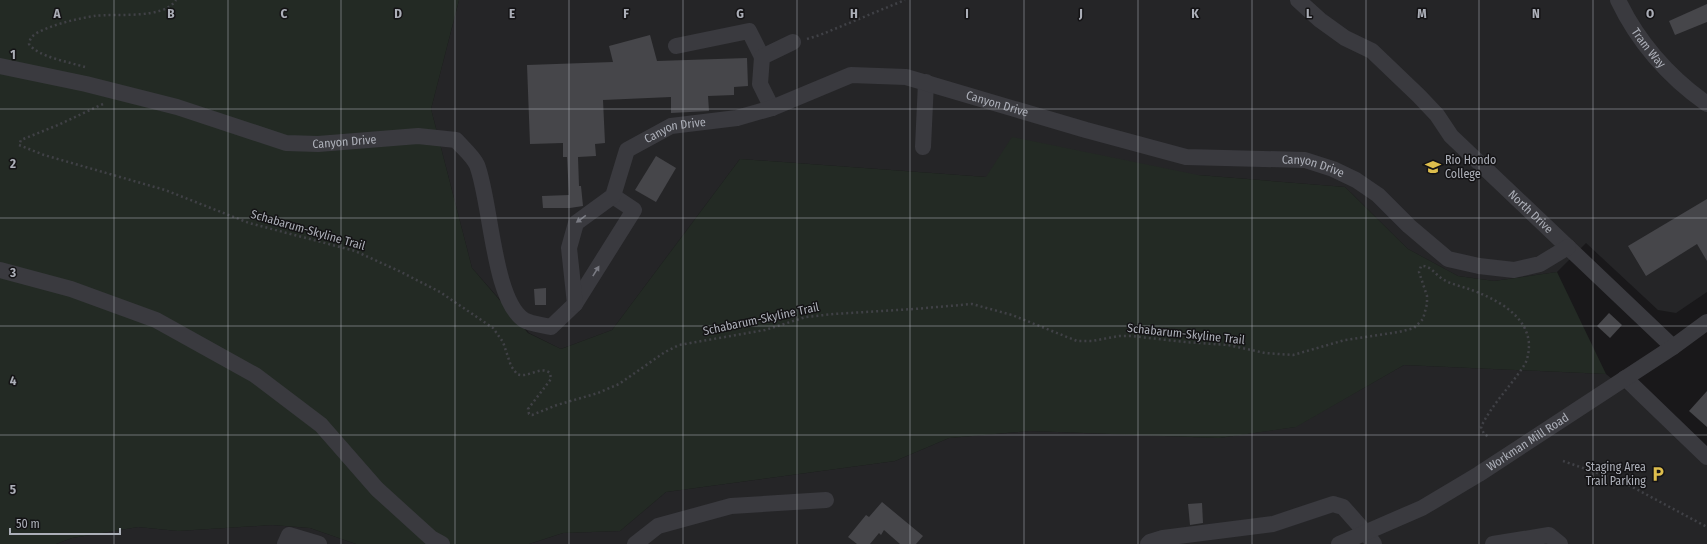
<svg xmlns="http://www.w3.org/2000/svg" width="1707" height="544" font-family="'Fira Sans Condensed',sans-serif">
<rect width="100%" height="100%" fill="#19181a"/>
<g fill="#252527">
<path d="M459 0H1707V292L1676 313 1658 310 1586 243 1557 272 1494 281 1458 276 1408 249 1345 187 1198 175 986 177 740 159 612 330 561 349 529 333 472 268 431 109Z"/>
<path d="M1404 365 1606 374 1707 457V544H529L563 533 620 531 666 492 895 461 949 438 1030 431 1219 438 1295 427Z"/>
<path d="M272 525 310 528 356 544H56L72 538 138 527 178 531Z"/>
</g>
<path fill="#232a24" d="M0 0H459L431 109 472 268 528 333 561 349 612 330 740 159 986 177 1012 137 1198 175 1345 187 1408 249 1458 276 1494 281 1557 272 1606 374 1404 365 1296 427 1219 438 1030 431 949 438 895 461 666 492 620 531 563 533 529 544H356L310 528 272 525 178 531 138 527 72 538 56 544H0Z"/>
<g fill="#46464a">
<path d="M1707 4V22L1675 35 1669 21Z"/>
<path d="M650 35 657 61 747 58 748 86 734 87V95L708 96 709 111 671 113V97L603 100 605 143 595 144 596 156 578 157 579 186H581L583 206 570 208H543L542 196 569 195 567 157H563V143L530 144 527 65 613 62 609 46Z"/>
<path d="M656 156 676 168 656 202 635 190Z"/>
<path d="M1707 199V261L1697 244 1646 276 1628 246Z"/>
<path d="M546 288V305H535L534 289Z"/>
<path d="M1609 313 1622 325 1610 338 1597 326Z"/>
<path d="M1707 391V427L1689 411Z"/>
<path d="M882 502 923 536 916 544H900L884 530 881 535 879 533 870 544H857L848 537 866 515 869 517Z"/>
<path d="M1202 503 1203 523 1190 525 1188 504Z"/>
</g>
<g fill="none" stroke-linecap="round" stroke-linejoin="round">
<g stroke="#404146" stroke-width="2.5" stroke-dasharray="2 3" stroke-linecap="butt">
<path d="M807 39 820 35 905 0"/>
<path d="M85 67C69 62 38 57 29 44 30 36 36 33 43 30 59 23 76 19 94 16 115 13 163 20 176 0"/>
<path d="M103 104 58 125 21 140 19 145 44 155 165 190 249 223 355 251 399 271 440 292 493 328 503 342 511 366 517 374C528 379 540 365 550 373L551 379 528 409 529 414 532 415 557 405 598 393 619 384 665 352 679 345 765 330 806 317 834 314 914 309 972 304 1012 315 1077 341H1092L1119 336H1131L1185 342 1228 345 1265 353 1293 355 1345 340 1399 332 1414 328 1423 319 1427 304V296L1419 272 1421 266C1430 265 1435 274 1441 278 1450 284 1460 286 1469 289 1494 298 1527 314 1529 344 1529 351 1528 358 1525 364 1511 386 1492 404 1481 427L1484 434 1489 437"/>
<path d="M1563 461 1623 482 1707 527"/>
</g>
<g stroke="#3a3a3f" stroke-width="16">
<path id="s1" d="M1298 0 1320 20 1345 38 1372 51 1419 96 1437 115 1451 136 1673 347"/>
<path id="s2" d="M1618 0C1638 42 1669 77 1707 104"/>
<path d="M676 46 749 31 762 57"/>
<path id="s3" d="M0 66 86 84 177 107 286 143 318 144 418 136 456 140C462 147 473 156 477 165 491 201 493 300 524 320 531 324 543 325 551 327L575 304 634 210 613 196"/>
<path d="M772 108 760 84 762 57 793 42"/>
<path d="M923 147 926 82"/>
<path d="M0 270 71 289 156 320 255 375 321 425 377 489 431 538 442 544"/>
<path id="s4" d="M575 304 569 248 576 223 613 196 627 150 671 126 737 118 772 108 851 75 906 77 1086 130 1186 157 1305 160 1333 169 1356 180 1378 195 1409 226 1448 259 1479 266 1514 270 1540 264 1568 247"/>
<path d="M1625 378 1707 457"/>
<path d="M285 544 289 535 319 544"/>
<path d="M635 544 658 526 731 506 826 500"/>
<path d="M1148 544 1150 542 1163 538 1273 524 1333 504 1343 507 1366 533 1374 544"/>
<path id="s5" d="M1339 544 1422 508 1479 474 1673 347 1707 322"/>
<path d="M1493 544 1549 535 1560 544"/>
</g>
</g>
<defs><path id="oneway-solid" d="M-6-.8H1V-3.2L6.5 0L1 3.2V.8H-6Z"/></defs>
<g fill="#797a82">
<use href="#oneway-solid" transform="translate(581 219) rotate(144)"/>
<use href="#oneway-solid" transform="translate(596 271) rotate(-58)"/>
</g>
<path fill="none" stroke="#acafb8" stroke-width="1" stroke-opacity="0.55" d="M114 0V544M228 0V544M341 0V544M455 0V544M569 0V544M683 0V544M797 0V544M910 0V544M1024 0V544M1138 0V544M1252 0V544M1366 0V544M1479 0V544M1593 0V544M0 109H1707M0 218H1707M0 326H1707M0 435H1707"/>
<defs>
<symbol id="university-bare" viewBox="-9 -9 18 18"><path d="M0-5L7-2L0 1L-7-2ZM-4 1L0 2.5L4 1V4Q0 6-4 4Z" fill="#debe4d" stroke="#141315" stroke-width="2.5" paint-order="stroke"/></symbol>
<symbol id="parking-bare" viewBox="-9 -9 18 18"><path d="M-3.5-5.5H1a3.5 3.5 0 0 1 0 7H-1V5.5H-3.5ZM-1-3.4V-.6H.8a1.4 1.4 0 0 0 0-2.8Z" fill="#debe4d" stroke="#141315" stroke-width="2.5" paint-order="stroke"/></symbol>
</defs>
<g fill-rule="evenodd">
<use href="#university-bare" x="1422" y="156" width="22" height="22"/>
<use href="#parking-bare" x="1647" y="463" width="22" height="22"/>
</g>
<g text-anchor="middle" stroke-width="3" stroke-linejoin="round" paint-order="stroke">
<g font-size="12" fill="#acafb8" stroke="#141315">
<text dy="4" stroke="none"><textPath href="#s2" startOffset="57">Tram Way</textPath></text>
<text dy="4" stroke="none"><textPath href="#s4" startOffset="565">Canyon Drive</textPath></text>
<text dy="4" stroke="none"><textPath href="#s4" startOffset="229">Canyon Drive</textPath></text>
<text dy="4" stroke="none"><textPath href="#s3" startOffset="355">Canyon Drive</textPath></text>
<text dy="4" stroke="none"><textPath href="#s4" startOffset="889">Canyon Drive</textPath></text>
<text dy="4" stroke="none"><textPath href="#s1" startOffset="317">North Drive</textPath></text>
<text transform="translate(308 230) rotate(16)" y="4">Schabarum-Skyline Trail</text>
<text transform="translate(761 319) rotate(-12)" y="4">Schabarum-Skyline Trail</text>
<text transform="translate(1186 334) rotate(6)" y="4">Schabarum-Skyline Trail</text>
<text dy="4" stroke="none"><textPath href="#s5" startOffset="215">Workman Mill Road</textPath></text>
</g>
<g font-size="12" fill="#acafb8" stroke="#141315" text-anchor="start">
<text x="1445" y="164">Rio Hondo<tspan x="1445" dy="14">College</tspan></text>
<text x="1646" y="471" text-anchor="end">Staging Area<tspan x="1646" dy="14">Trail Parking</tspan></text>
</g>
</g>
<g font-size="13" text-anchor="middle" font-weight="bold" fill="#acafb8" stroke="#141315" stroke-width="3" stroke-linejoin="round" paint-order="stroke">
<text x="57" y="18">A</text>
<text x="171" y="18">B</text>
<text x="284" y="18">C</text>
<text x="398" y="18">D</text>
<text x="512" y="18">E</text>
<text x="626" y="18">F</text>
<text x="740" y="18">G</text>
<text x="854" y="18">H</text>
<text x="967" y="18">I</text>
<text x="1081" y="18">J</text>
<text x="1195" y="18">K</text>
<text x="1309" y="18">L</text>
<text x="1422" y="18">M</text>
<text x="1536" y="18">N</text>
<text x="1650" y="18">O</text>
<text x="13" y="59">1</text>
<text x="13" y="168">2</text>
<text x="13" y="277">3</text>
<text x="13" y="385">4</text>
<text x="13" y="494">5</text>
</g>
<path d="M10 528v6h110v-6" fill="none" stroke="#acafb8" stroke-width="2"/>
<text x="16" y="528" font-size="12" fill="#acafb8" stroke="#141315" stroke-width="3" paint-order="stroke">50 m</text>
</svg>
